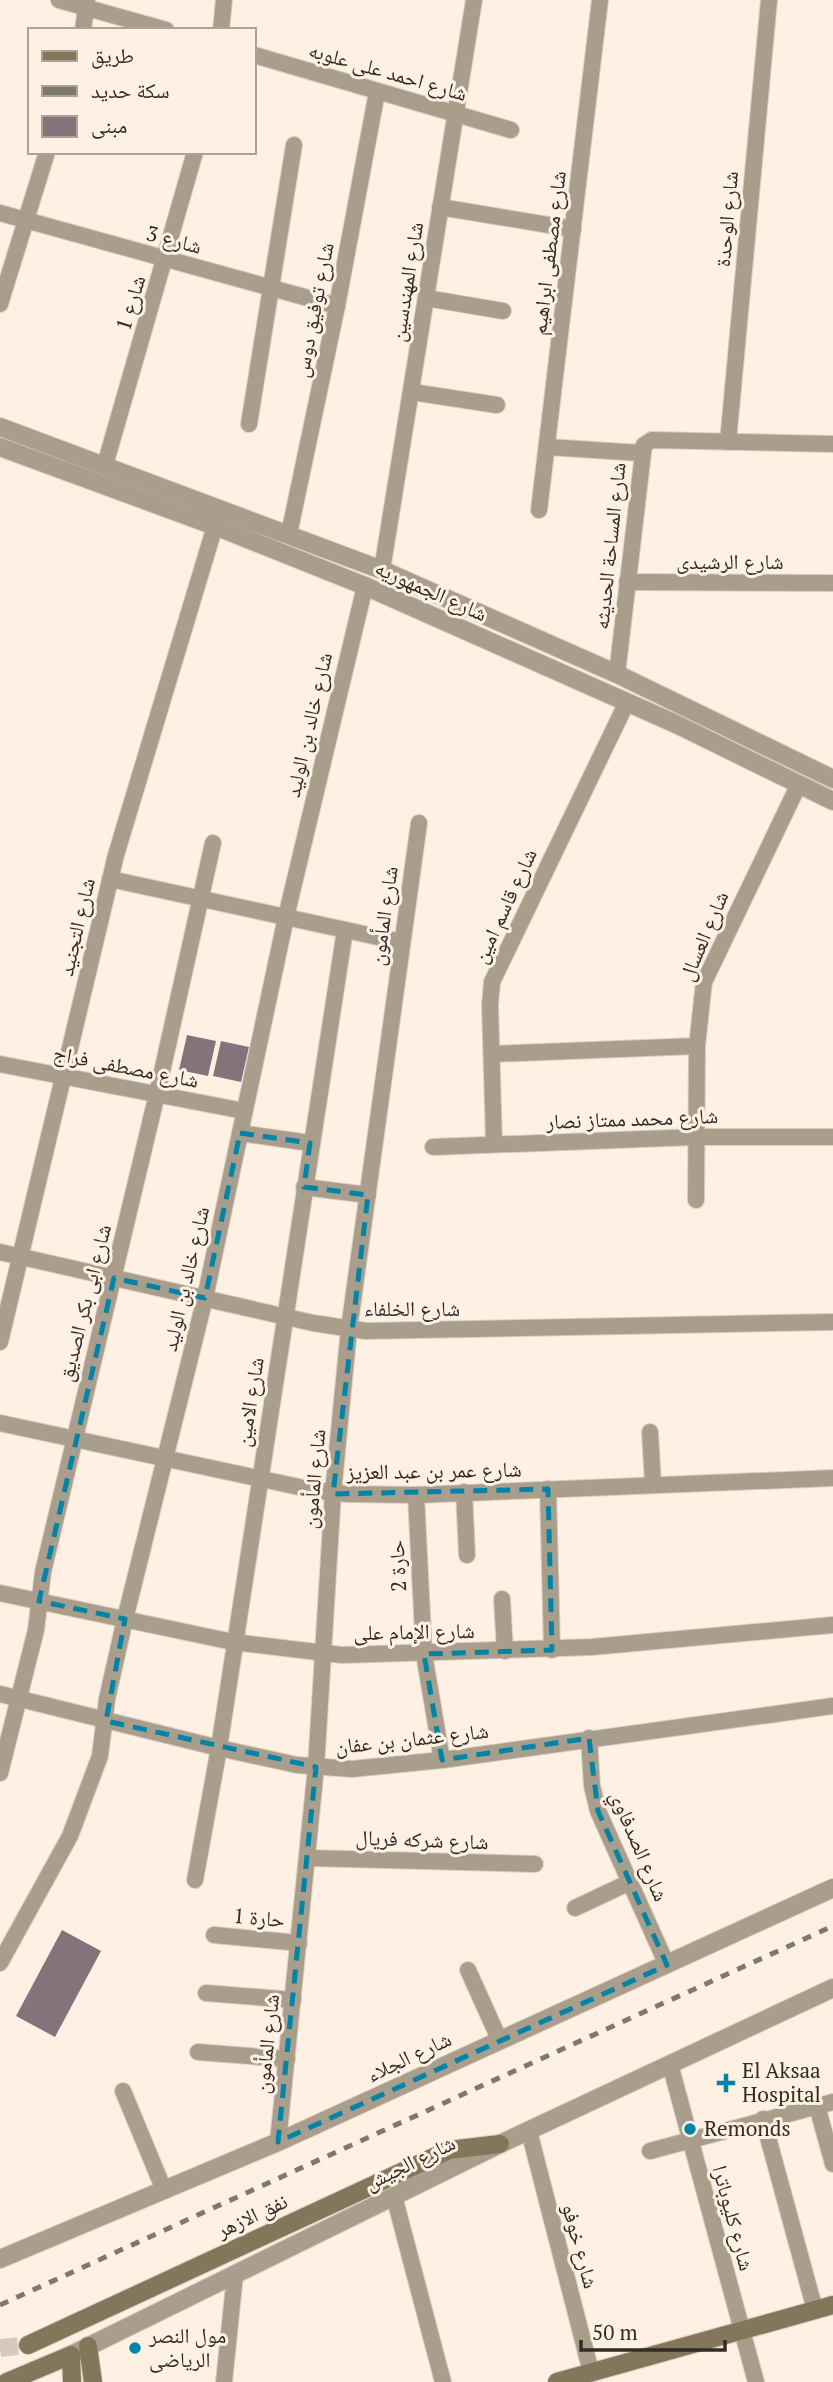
<svg xmlns="http://www.w3.org/2000/svg" width="833" height="2382" font-family="'PT Serif','Noto Naskh Arabic',serif">
<rect width="100%" height="100%" fill="#fef1e3"/>
<g fill="#84737a">
<path d="M187 1035 216 1041 208 1076 179 1070Z"/>
<path d="M221 1041 249 1047 241 1082 213 1076Z"/>
<path d="M62 1930 101 1951 55 2037 16 2016Z"/>
</g>
<g fill="none" stroke-linecap="round" stroke-linejoin="round">
<path stroke="#d5cabd" stroke-width="18" stroke-dasharray="18 9" stroke-linecap="butt" d="M0 2348 28 2345"/>
<defs>
<g id="minor">
<path d="M59 0 166 30"/>
<path d="M83 30 87 0"/>
<path d="M221 30 224 0"/>
<path d="M254 55 511 130"/>
<path d="M440 207 573 229"/>
<path d="M0 213 337 306"/>
<path d="M426 298 503 311"/>
<path d="M0 304 47 152"/>
<path d="M412 392 497 405"/>
<path d="M249 424 294 145"/>
<path d="M728 442 769 0"/>
<path d="M547 447 641 453"/>
<path d="M105 465 195 152"/>
<path d="M539 510 600 0"/>
<path d="M289 534 337 306 377 92"/>
<path d="M382 570 474 0"/>
<path d="M627 582 833 583"/>
<path d="M617 674 644 445 652 440 833 444"/>
<path d="M110 879 401 942"/>
<path d="M492 1054 697 1046"/>
<path d="M0 1064 244 1111"/>
<path d="M240 1133 310 1143"/>
<path d="M494 1144 490 1005 492 982 627 702"/>
<path d="M433 1147 695 1137H833"/>
<path d="M304 1187 368 1195"/>
<path d="M696 1200 697 1046 704 982 799 784"/>
<path d="M0 1252 313 1323 366 1331 833 1322"/>
<path d="M0 1342 116 855 215 526"/>
<path d="M0 1423 313 1490 347 1494 416 1495 833 1478"/>
<path d="M650 1432 653 1485"/>
<path d="M548 1489 552 1650"/>
<path d="M464 1492 467 1555"/>
<path d="M416 1495 424 1654 442 1760"/>
<path d="M0 1593 233 1642 342 1655 592 1647 833 1625"/>
<path d="M502 1599 505 1651"/>
<path d="M0 1694 219 1748 297 1765 352 1769 442 1760 833 1706"/>
<path d="M589 1738 592 1786 598 1811 667 1965"/>
<path d="M0 1773 36 1630 43 1572 157 1094 213 843"/>
<path d="M308 1858 535 1864"/>
<path d="M195 1880 219 1748 345 930"/>
<path d="M575 1908 630 1882"/>
<path d="M214 1935 299 1943"/>
<path d="M0 1963 70 1836 100 1756 107 1699 125 1619 205 1298 286 917 365 586"/>
<path d="M468 1970 500 2041"/>
<path d="M206 1993 293 2000"/>
<path d="M198 2052 287 2059"/>
<path d="M670 2064 756 2382"/>
<path d="M123 2091 164 2190"/>
<path d="M817 2106 833 2164"/>
<path d="M763 2119 815 2310"/>
<path d="M529 2131 591 2372"/>
<path d="M278 2142 316 1767 333 1493 349 1329 419 823"/>
<path d="M650 2151 833 2102"/>
<path d="M394 2196 443 2382"/>
<path d="M224 2382 235 2275"/>
</g>
<g id="tertiary">
<path d="M0 427 382 570 617 674 833 779"/>
<path d="M0 447 215 526 365 586 676 724 833 801"/>
<path d="M0 2259 278 2142 833 1888"/>
<path d="M71 2355 500 2144 833 1988"/>
</g>
<g id="secondary">
<path d="M28 2345 449 2150 500 2144"/>
<path d="M88 2346 93 2382"/>
<path d="M7 2382 71 2355 72 2382"/>
<path d="M557 2382 833 2305"/>
</g>
</defs>
<use href="#minor" stroke="#d9cec1" stroke-width="18"/>
<use href="#tertiary" stroke="#d9cec1" stroke-width="20"/>
<use href="#secondary" stroke="#d9cec1" stroke-width="20"/>
<use href="#minor" stroke="#a89e8b" stroke-width="16"/>
<use href="#tertiary" stroke="#a89e8b" stroke-width="18"/>
<use href="#secondary" stroke="#83765a" stroke-width="18"/>
<path stroke="#7f786e" stroke-width="5" stroke-dasharray="9 9" stroke-linecap="butt" d="M0 2305 833 1926"/>
</g>
<path fill="none" stroke="#0184a7" stroke-width="5" stroke-dasharray="14 9" stroke-linejoin="round" d="M240 1133 310 1143 304 1187 368 1195 333 1494 548 1489 552 1650 424 1654 442 1760 589 1738 598 1811 667 1965 278 2142 316 1767 106 1721 125 1619 39 1601 114 1278 205 1298Z"/>
<g fill="#0184a7" stroke="#fef1e3" stroke-width="2.5">
<path d="M722.5 2072.5h7v7h7v7h-7v7h-7v-7h-7v-7h7z"/>
<circle cx="690" cy="2129" r="7"/>
<circle cx="135" cy="2348" r="7"/>
</g>
<g text-anchor="middle" stroke-width="6" stroke-linejoin="round" paint-order="stroke">
<g font-size="21" fill="#302c26" stroke="#fef1e3">
<text transform="translate(388 72) rotate(16)" y="7">شارع احمد على علوبه</text>
<text transform="translate(727 219) rotate(-85)" y="7">شارع الوحدة</text>
<text transform="translate(174 240) rotate(15)" y="7">شارع 3</text>
<text transform="translate(549 253) rotate(-83)" y="7">شارع مصطفى ابراهيم</text>
<text transform="translate(407 282) rotate(-81)" y="7">شارع المهندسين</text>
<text transform="translate(131 303) rotate(-73)" y="7">شارع 1</text>
<text transform="translate(314 310) rotate(-79)" y="7">شارع توفيق دوس</text>
<text transform="translate(610 546) rotate(-84)" y="7">شارع المساحة الحديثه</text>
<text x="730" y="569">شارع الرشيدى</text>
<text transform="translate(431 591) rotate(24)" y="7">شارع الجمهوريه</text>
<text transform="translate(309 725) rotate(-77)" y="7">شارع خالد بن الوليد</text>
<text transform="translate(505 906) rotate(-65)" y="7">شارع قاسم امين</text>
<text transform="translate(384 916) rotate(-82)" y="7">شارع المأمون</text>
<text transform="translate(77 927) rotate(-77)" y="7">شارع التجنيد</text>
<text transform="translate(704 936) rotate(-67)" y="7">شارع العسال</text>
<text transform="translate(126 1067) rotate(11)" y="7">شارع مصطفى فراج</text>
<text transform="translate(632 1119) rotate(-2)" y="7">شارع محمد ممتاز نصار</text>
<text transform="translate(186 1279) rotate(-77)" y="7">شارع خالد بن الوليد</text>
<text transform="translate(85 1303) rotate(-76)" y="7">شارع ابى بكر الصديق</text>
<text x="412" y="1316">شارع الخلفاء</text>
<text transform="translate(250 1402) rotate(-81)" y="7">شارع الامين</text>
<text transform="translate(434 1471) rotate(-1)" y="7">شارع عمر بن عبد العزيز</text>
<text transform="translate(314 1479) rotate(-85)" y="7">شارع المأمون</text>
<text transform="translate(398 1566) rotate(-93)" y="7">حارة 2</text>
<text transform="translate(414 1632) rotate(-1)" y="7">شارع الإمام على</text>
<text transform="translate(412 1739) rotate(-6)" y="7">شارع عثمان بن عفان</text>
<text transform="translate(422 1840) rotate(2)" y="7">شارع شركه فريال</text>
<text transform="translate(639 1846) rotate(67)" y="7">شارع الصدفاوي</text>
<text transform="translate(259 1918) rotate(5)" y="7">حارة 1</text>
<text transform="translate(267 2044) rotate(-84)" y="7">شارع المأمون</text>
<text transform="translate(409 2057) rotate(-25)" y="7">شارع الجلاء</text>
<text transform="translate(410 2163) rotate(-26)" y="7">شارع الجيش</text>
<text transform="translate(252 2216) rotate(-25)" y="7">نفق الازهر</text>
<text transform="translate(733 2218) rotate(75)" y="7">شارع كليوباترا</text>
<text transform="translate(580 2246) rotate(75)" y="7">شارع خوفو</text>
</g>
<g font-size="21" fill="#302c26" stroke="#fef1e3" text-anchor="start">
<text x="742" y="2078">El Aksaa<tspan x="742" dy="24">Hospital</tspan></text>
<text x="704" y="2136">Remonds</text>
<text x="149" y="2343">مول النصر<tspan x="149" dy="24">الرياضى</tspan></text>
</g>
</g>
<rect x="28" y="28" width="228" height="126" fill="#fef1e3" stroke="#aca297" stroke-width="2"/>
<rect x="42" y="51" width="35" height="10" fill="#83765a" stroke="#aca297" stroke-width="2"/>
<text x="91" y="63" font-size="21" fill="#302c26">طريق</text>
<rect x="42" y="86" width="35" height="10" fill="#7f786e" stroke="#aca297" stroke-width="2"/>
<text x="91" y="98" font-size="21" fill="#302c26">سكة حديد</text>
<rect x="42" y="116" width="35" height="21" fill="#84737a" stroke="#aca297" stroke-width="2"/>
<text x="91" y="133" font-size="21" fill="#302c26">مبنى</text>
<path d="M581 2340v10h144v-10" fill="none" stroke="#302c26" stroke-width="3.5"/>
<text x="592" y="2340" font-size="21" fill="#302c26" stroke="#fef1e3" stroke-width="5" paint-order="stroke">50 m</text>
</svg>
